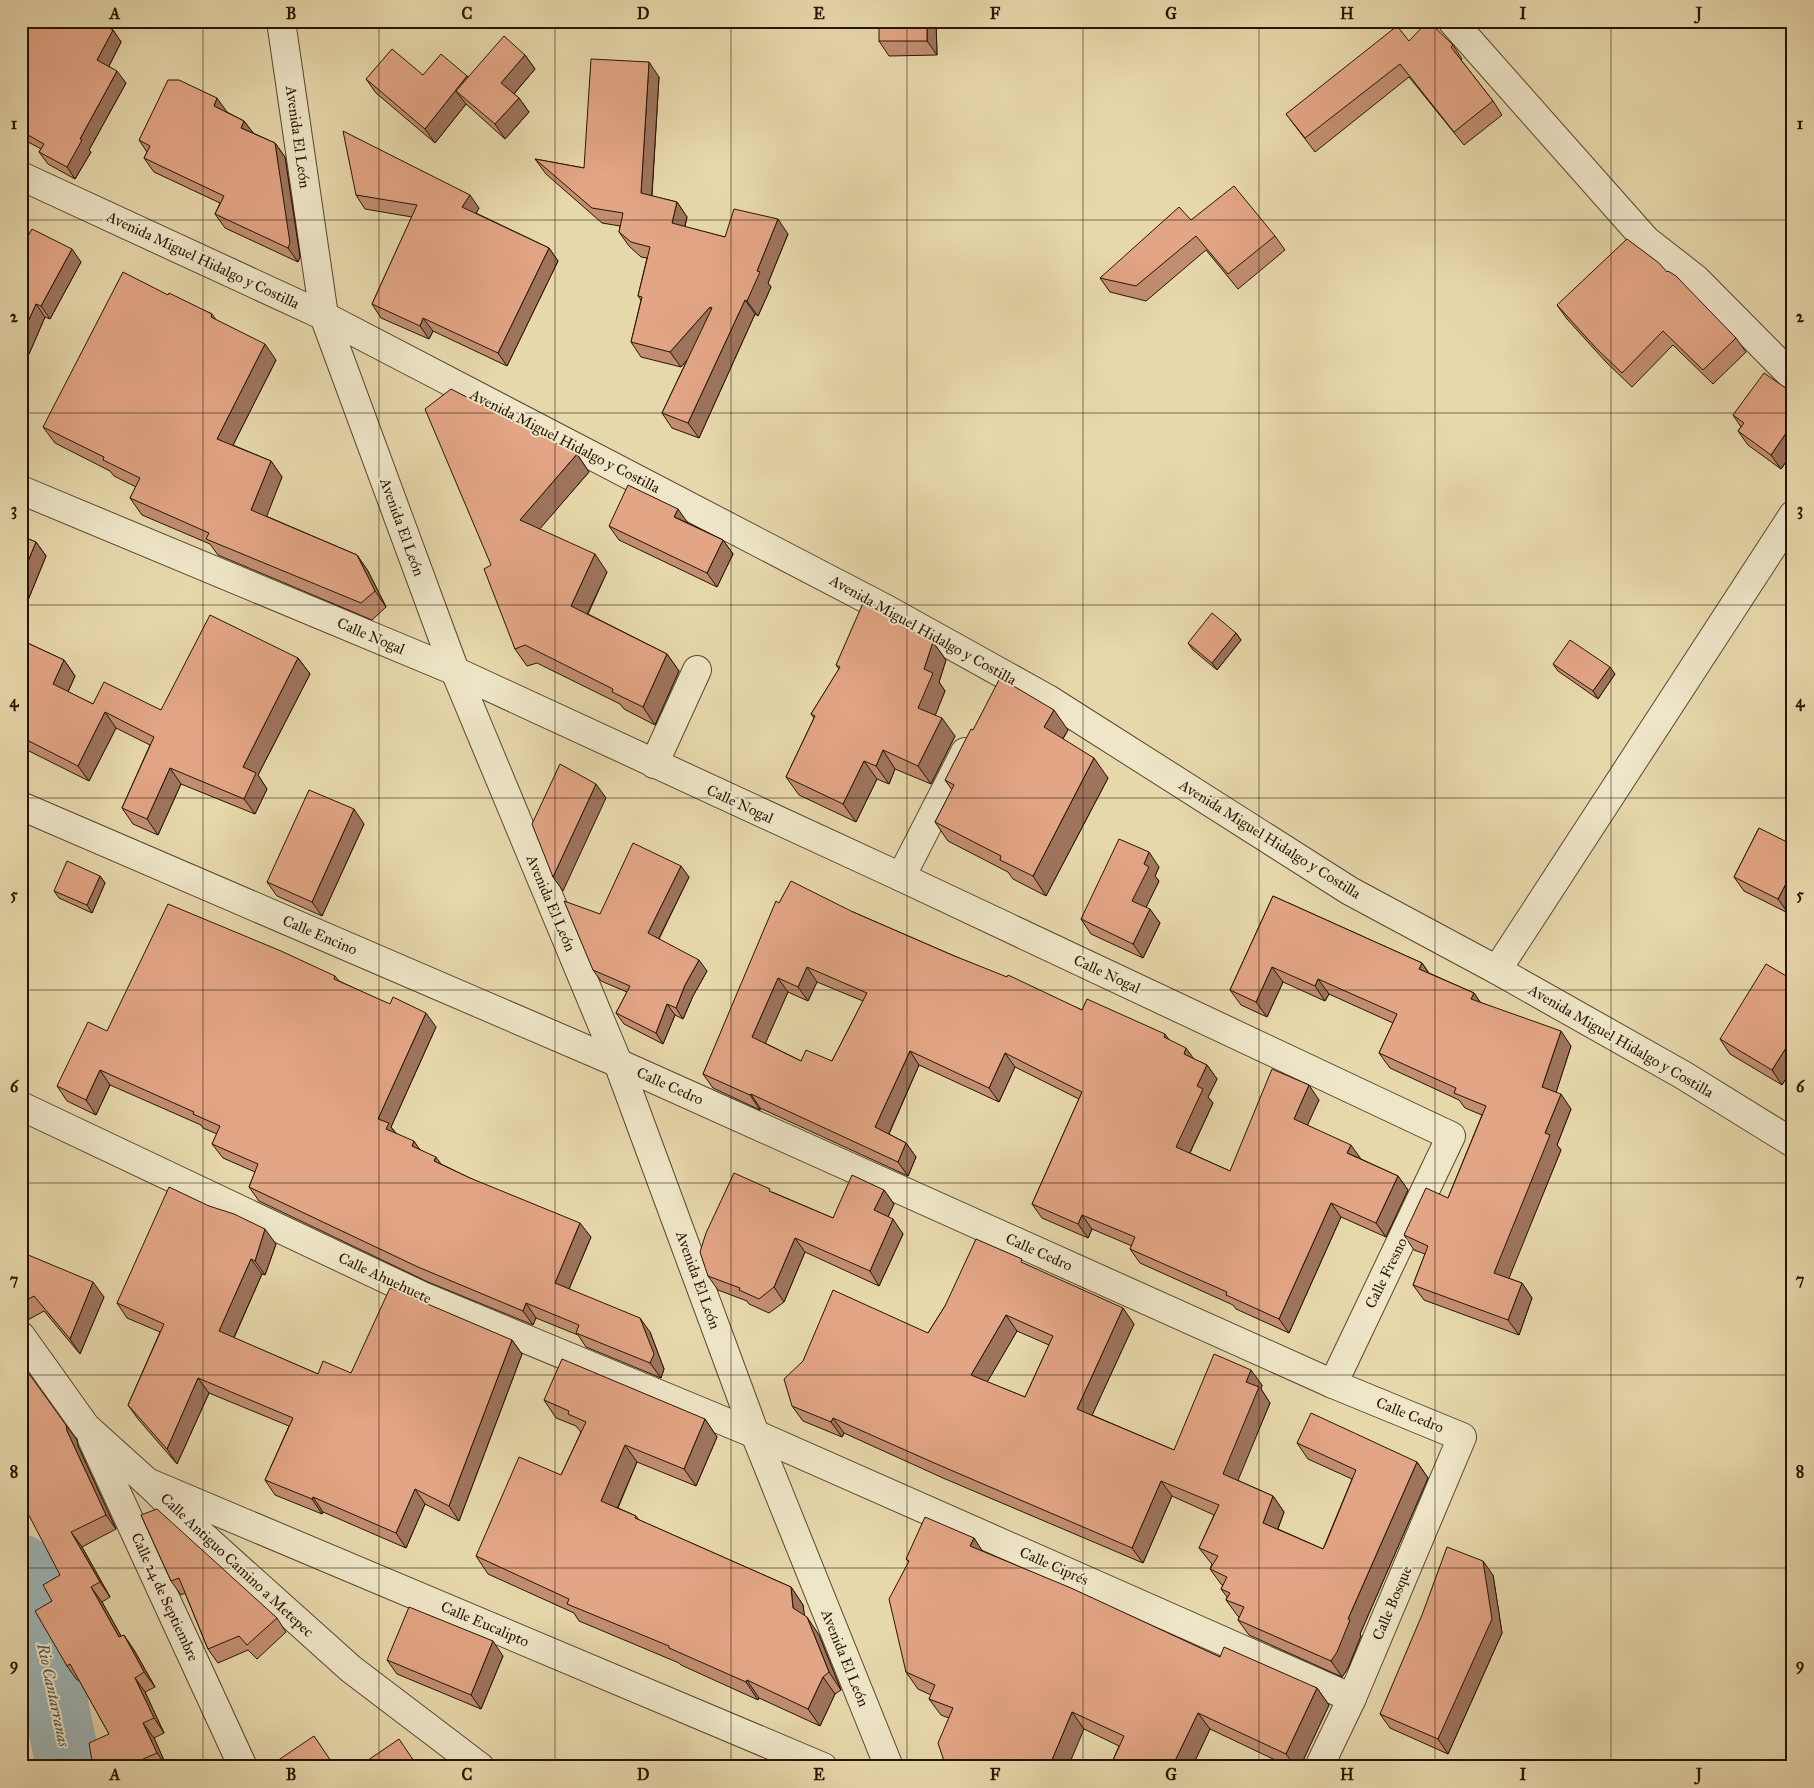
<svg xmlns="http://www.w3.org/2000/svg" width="1814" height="1788" font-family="'IM FELL Great Primer',serif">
<rect width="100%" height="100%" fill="#e7d8ac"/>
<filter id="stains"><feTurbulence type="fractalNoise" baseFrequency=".004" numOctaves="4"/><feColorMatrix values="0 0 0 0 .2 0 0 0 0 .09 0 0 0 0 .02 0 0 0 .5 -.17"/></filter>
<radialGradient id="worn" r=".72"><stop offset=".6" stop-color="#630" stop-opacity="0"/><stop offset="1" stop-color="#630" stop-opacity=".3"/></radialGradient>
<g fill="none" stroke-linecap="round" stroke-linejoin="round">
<path stroke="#9eb6b7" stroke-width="65" d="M21 1567 30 1579 46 1645 57 1711 69 1767"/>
<defs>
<g id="minor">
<path d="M281 21 324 316 455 671 618 1063 755 1434 889 1767"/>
<path d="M1452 21 1646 240 1696 279 1793 377"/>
<path d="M21 176 324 316 888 610 1048 699 1350 891 1497 970 1683 1075 1793 1143"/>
<path d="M21 490 455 671 901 877 1451 1136 1333 1384"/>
<path d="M654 764 697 670"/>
<path d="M21 806 618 1063 1333 1384 1462 1437 1352 1698 1319 1767"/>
<path d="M901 877 965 752"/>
<path d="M1497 970 1793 515"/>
<path d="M21 1106 422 1296 755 1434 1352 1698"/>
<path d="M21 1336 86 1427 147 1482 204 1537 351 1669 480 1767"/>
<path d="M92 1439 243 1767"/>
<path d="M147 1482 823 1767"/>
</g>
</defs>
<use href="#minor" stroke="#57462d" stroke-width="30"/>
<use href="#minor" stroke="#efe6c9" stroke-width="28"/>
</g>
<g fill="#c28e72" stroke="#271503" fill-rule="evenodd">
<path d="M936 21 937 55 889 56 879 41Z"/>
<path d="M1023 21H1051V24Z"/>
<path d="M82 27 113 30 121 42 109 66 126 83 89 150 91 152 75 179 48 164 39 152 41 149 21 138V35Z"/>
<path d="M1409 41 1453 45 1462 59 1461 60 1493 101 1502 115 1464 145 1409 77 1315 152 1286 114Z"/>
<path d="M525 55 535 69 514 94 519 98 529 112 505 139 466 104 435 143 376 93 366 79 423 75 467 76 468 77Z"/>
<path d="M659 77 652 196 677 202 687 217 685 227 725 237 788 234 768 283 771 287 758 316 755 314 699 438 672 428 662 413 688 358 681 367 641 357 631 342 641 300 638 296 647 258 641 257 629 246 619 232 620 226 602 223 546 174 535 159 584 168Z"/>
<path d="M227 112 244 121 253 133 275 143 285 157 300 257 298 262 225 228 215 214 220 203 154 172 144 158 147 152 139 140Z"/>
<path d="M356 195 479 208 476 213 549 248 558 261 507 366 433 331 429 339 381 318 372 304 412 217 365 209Z"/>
<path d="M1191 220 1275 236 1285 250 1238 289 1206 250 1146 301 1110 292 1100 278Z"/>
<path d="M21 249 81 262 50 319 45 317 29 354 21 350Z"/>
<path d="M1667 272 1736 338 1746 352 1713 384 1673 345 1632 387 1606 362 1567 319 1557 305Z"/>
<path d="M168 295 212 314 216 320 276 360 233 445 271 461 282 477 266 516 357 555 368 571 386 607 372 620 218 555 210 544 142 515 130 498 136 487 114 476 110 471 55 443 43 427Z"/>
<path d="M1793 393V452L1781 469 1748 445 1738 431 1741 427 1733 415Z"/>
<path d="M577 454 589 472 539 529 607 572 588 614 667 654 679 671 655 725 624 709 620 704 537 663 527 666 515 649 491 565Z"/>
<path d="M688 523 723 540 733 554 717 587 619 540 609 526Z"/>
<path d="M21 536 36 542 46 556 26 605 21 603Z"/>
<path d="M1236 633 1241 640 1217 670 1193 650 1188 643Z"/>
<path d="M21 640 64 660 75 676 68 692 93 704 161 710 298 658 310 674 258 775 267 789 255 814 181 784 158 835 133 824 122 808 150 745 116 728 89 781 21 747Z"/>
<path d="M933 642 946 660 939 682 945 691 935 715 955 736 931 784 895 769 889 784 877 779 856 822 799 795 786 777 814 718 811 714 839 669 836 665Z"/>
<path d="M1553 664 1615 674 1598 699 1558 671Z"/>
<path d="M1068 730 1063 739 1108 778 1046 896 1013 879 1008 872 948 841 935 822 952 790 945 780Z"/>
<path d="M364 824 322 916 277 896 267 882Z"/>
<path d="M1759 828 1788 913 1744 891 1734 877Z"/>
<path d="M1159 867 1155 876 1159 881 1146 907 1160 923 1143 958 1091 934 1081 919Z"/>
<path d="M100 876 105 883 92 913 59 898 54 891Z"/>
<path d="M689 877 659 939 707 971 693 996 683 1019 675 1015 663 1044 624 1024 616 1013 627 992 601 981 593 970 600 914Z"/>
<path d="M1273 896 1422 963 1429 973 1474 993 1480 1002 1571 1046 1556 1092 1571 1109 1557 1145 1561 1150 1508 1278 1522 1283 1532 1298 1519 1335 1424 1300 1413 1285 1425 1254 1414 1250 1404 1235 1448 1198 1482 1115 1465 1108 1459 1100 1390 1068 1379 1053 1393 1023 1329 994 1325 1001 1283 982 1267 1017 1241 1005 1230 990Z"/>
<path d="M779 903 853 912 952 955 1082 1010 1169 1040 1194 1059 1207 1065 1217 1079 1208 1097 1213 1103 1190 1153 1230 1171 1319 1100 1307 1125 1361 1159 1398 1176 1408 1190 1386 1237 1341 1217 1289 1333 1236 1309 1233 1305 1140 1263 1130 1249 1132 1246 1092 1229 1088 1238 1042 1218 1032 1204 1079 1099 1015 1067 999 1102 919 1065 889 1134 906 1143 916 1157 908 1176 760 1108V1110L713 1088 703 1074ZM817 982 863 1001 832 1061H801L765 1043 788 992 808 1001Z"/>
<path d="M335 976 339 981 436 1027 391 1127 396 1133 441 1164 591 1237 569 1289 650 1332 664 1369 661 1378 586 1347 578 1335 536 1318 533 1325 428 1282 259 1201 249 1187 255 1172 223 1158 212 1144 217 1134 203 1128 201 1125 110 1085 96 1115 67 1101 57 1086 107 1031Z"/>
<path d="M1793 980V1067L1782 1085 1730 1054 1720 1039Z"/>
<path d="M884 1190 894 1204 888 1217 903 1234 879 1286 805 1252 784 1302 769 1313 749 1304 747 1301 718 1290 708 1276 772 1192 833 1218Z"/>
<path d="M276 1244 265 1275 262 1274 234 1338 318 1374 351 1373 512 1340 522 1354 459 1521 425 1504 406 1548 323 1512 322 1514 275 1495 265 1480 289 1426 209 1393 177 1464 138 1419 128 1405 160 1332 127 1318 117 1303Z"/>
<path d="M21 1252 104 1297 80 1354 44 1311 26 1321H21Z"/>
<path d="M1025 1264 1134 1324 1092 1415 1174 1450 1262 1385 1261 1389 1270 1403 1237 1480 1273 1496 1284 1512 1278 1529 1323 1549 1352 1479 1308 1459 1297 1443 1417 1462 1428 1478 1360 1634 1361 1636 1348 1668 1342 1677 1249 1635 1238 1620 1239 1617 1237 1615 1226 1600 1227 1597 1221 1589 1223 1585 1221 1584 1210 1569 1212 1564 1211 1563 1199 1548 1214 1515 1172 1496 1143 1563 943 1478 844 1433 842 1437 803 1421 792 1406 928 1333 945 1306ZM1017 1331 1049 1345 1025 1397 987 1382Z"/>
<path d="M544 1400 705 1419 717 1437 696 1486 637 1462 618 1508 636 1516 639 1520 791 1587 803 1605 804 1615 819 1635 841 1690 835 1694 820 1726 759 1698 758 1700 681 1665 679 1663 579 1621 574 1613 488 1574 476 1556 561 1475 581 1432 576 1426 556 1418Z"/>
<path d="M77 1440 78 1446 116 1529 82 1547 110 1597 102 1602 121 1636 134 1650 155 1687 145 1692 164 1733 154 1738 167 1767H93L109 1734 79 1680H77L67 1666 52 1601 60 1575Z"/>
<path d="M141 1515 277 1618 286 1632 257 1659 248 1650 218 1663 208 1649 185 1593 181 1595 171 1581Z"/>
<path d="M974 1538 982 1551 1220 1657 1317 1688 1329 1705 1300 1767H1290L1210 1729 1192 1767H1110L1119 1746 1084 1729 949 1718 941 1715 929 1699 931 1695 918 1689 906 1672 909 1562 906 1559Z"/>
<path d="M1493 1575 1502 1633 1448 1754 1390 1728 1380 1714Z"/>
<path d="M503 1656 481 1709 397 1674 387 1660Z"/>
</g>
<g fill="#9e745d" stroke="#271503">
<path d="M927 21H936L937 55 927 41Z"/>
<path d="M113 30 121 42 106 72 97 60Z"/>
<path d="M525 55 535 69 511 97 501 83Z"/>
<path d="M649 62 659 77 651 208 641 193Z"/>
<path d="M117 71 126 83 89 150 91 152 75 179 67 167 80 139Z"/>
<path d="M467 76 477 91H456L466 104 435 143 425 129Z"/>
<path d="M217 98 227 112 223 120 214 106Z"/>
<path d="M519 98 529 112 505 139 495 124Z"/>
<path d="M244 121 254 134 241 128Z"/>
<path d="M275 143 285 157 300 257 298 262 288 248Z"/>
<path d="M470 195 479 208 472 221 462 207Z"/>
<path d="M677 202 687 217 682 238 672 223Z"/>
<path d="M778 219 788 234 768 283 771 287 758 316 747 301 757 271Z"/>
<path d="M549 248 558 261 507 366 498 353Z"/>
<path d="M72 249 81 262 50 319 41 306Z"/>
<path d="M745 300 755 314 699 438 688 423Z"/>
<path d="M36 304 45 317 29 354 21 343V337Z"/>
<path d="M710 307 720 322 681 367 670 352Z"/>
<path d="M423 318 433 331 429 339 420 326Z"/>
<path d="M265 344 276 360 228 455 217 439Z"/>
<path d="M1793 423V452L1781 469 1771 455Z"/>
<path d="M577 454 589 472 532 538 520 520Z"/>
<path d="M271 461 282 477 263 526 251 510Z"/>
<path d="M678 509 688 523 674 517Z"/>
<path d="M723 540 733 554 717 587 707 573Z"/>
<path d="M36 542 46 556 26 605 21 598V578Z"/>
<path d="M595 554 607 572 583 623 571 606Z"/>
<path d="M357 555 368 571 386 607 375 591Z"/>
<path d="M1236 633 1241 640 1217 670 1212 663Z"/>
<path d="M933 642 946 660 939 682 945 691 931 726 918 708 924 669Z"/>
<path d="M667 654 679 671 655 725 643 707Z"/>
<path d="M298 658 310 674 258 775 267 789 255 814 244 799 243 767Z"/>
<path d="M64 660 75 676 64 700 53 684Z"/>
<path d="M1610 667 1615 674 1598 699 1593 691Z"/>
<path d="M1054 710 1068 730 1058 746 1044 727Z"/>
<path d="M105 712 116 728 89 781 78 766Z"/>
<path d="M942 718 955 736 931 784 918 766Z"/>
<path d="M883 750 895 769 889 784 876 766Z"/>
<path d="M1094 758 1108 778 1046 896 1033 876Z"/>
<path d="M864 761 877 779 856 822 843 804Z"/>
<path d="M170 768 181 784 158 835 147 819Z"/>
<path d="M596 784 606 798 563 891 553 877Z"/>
<path d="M354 809 364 824 322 916 312 902Z"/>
<path d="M1149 852 1159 867 1155 876 1159 881 1142 916 1132 901 1144 864Z"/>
<path d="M681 866 689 877 656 944 648 933Z"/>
<path d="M1793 870V904L1788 913 1778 899Z"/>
<path d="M100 876 105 883 92 913 87 905Z"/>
<path d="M1150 909 1160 923 1143 958 1133 944Z"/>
<path d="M699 960 707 971 693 996 683 1019 676 1008 685 985Z"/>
<path d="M1422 963 1432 978 1419 969Z"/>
<path d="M807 967 817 982 808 1001 798 987Z"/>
<path d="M1272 967 1283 982 1267 1017 1256 1002Z"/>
<path d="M778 978 788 992 762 1051 752 1037Z"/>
<path d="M1318 979 1329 994 1325 1001 1315 986Z"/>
<path d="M1474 993 1484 1008 1471 999Z"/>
<path d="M667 1004 675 1015 663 1044 656 1033Z"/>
<path d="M426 1013 436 1027 391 1127 399 1138 396 1144 378 1119Z"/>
<path d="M1561 1031 1571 1046 1553 1102 1542 1087Z"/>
<path d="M1165 1034 1175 1048 1164 1037Z"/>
<path d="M1793 1037V1067L1782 1085 1772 1070Z"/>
<path d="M1186 1048 1196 1062 1184 1054Z"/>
<path d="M910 1051 919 1065 885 1142 875 1127Z"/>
<path d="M1005 1053 1015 1067 999 1102 989 1088Z"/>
<path d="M1207 1065 1217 1079 1208 1097 1213 1103 1186 1161 1176 1147 1197 1086Z"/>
<path d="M100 1070 110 1085 96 1115 86 1100Z"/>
<path d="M1309 1085 1319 1100 1304 1133 1294 1119Z"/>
<path d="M751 1094 760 1108V1110L750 1095Z"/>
<path d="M1561 1094 1571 1109 1557 1145 1561 1150 1505 1288 1494 1273 1545 1133Z"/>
<path d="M414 1141 424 1156 412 1146Z"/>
<path d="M906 1143 916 1157 908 1176 898 1162Z"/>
<path d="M1351 1145 1361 1159 1347 1153Z"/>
<path d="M436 1157 446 1171 434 1161Z"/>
<path d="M1398 1176 1408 1190 1386 1237 1376 1223Z"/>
<path d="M884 1190 894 1204 884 1225 874 1210Z"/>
<path d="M1331 1203 1341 1217 1289 1333 1279 1319Z"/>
<path d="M1082 1215 1092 1229 1088 1238 1078 1224Z"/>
<path d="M893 1219 903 1234 879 1286 870 1271Z"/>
<path d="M580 1223 591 1237 565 1298 555 1283Z"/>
<path d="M265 1229 276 1244 265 1275 255 1261Z"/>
<path d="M795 1238 805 1252 784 1302 774 1287Z"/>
<path d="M251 1259 262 1274 230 1346 219 1331Z"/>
<path d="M93 1282 104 1297 80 1354 70 1339Z"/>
<path d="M1522 1283 1532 1298 1519 1335 1508 1320Z"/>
<path d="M526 1303 536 1318 533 1325 523 1311Z"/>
<path d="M1123 1308 1134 1324 1088 1424 1077 1409Z"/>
<path d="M1006 1315 1017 1331 982 1391 971 1375Z"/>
<path d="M640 1318 650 1332 664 1369 661 1378 650 1363Z"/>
<path d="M512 1340 522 1354 459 1521 449 1506Z"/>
<path d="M1251 1370 1262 1385 1261 1389 1270 1403 1234 1490 1223 1474 1246 1382Z"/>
<path d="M198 1378 209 1393 177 1464 167 1449Z"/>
<path d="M833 1418 844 1433 842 1437 831 1422Z"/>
<path d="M705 1419 717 1437 696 1486 684 1469Z"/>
<path d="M66 1425 77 1440 78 1446 116 1529 106 1515 67 1431Z"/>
<path d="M625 1445 637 1462 613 1518 601 1501Z"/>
<path d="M1417 1462 1428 1478 1360 1634 1361 1636 1348 1668 1342 1677 1331 1661 1348 1619Z"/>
<path d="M1161 1481 1172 1496 1143 1563 1132 1548Z"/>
<path d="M415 1489 425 1504 406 1548 396 1533Z"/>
<path d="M1273 1496 1284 1512 1274 1539 1263 1523Z"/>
<path d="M313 1497 323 1512 322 1514 312 1499Z"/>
<path d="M71 1532 82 1547 110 1597 100 1582Z"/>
<path d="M974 1538 985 1555 970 1546Z"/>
<path d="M1483 1561 1493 1575 1502 1633 1448 1754 1438 1739Z"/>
<path d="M91 1587 102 1602 130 1652 119 1637Z"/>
<path d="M791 1587 803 1605 806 1625 793 1608Z"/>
<path d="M807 1617 819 1635 841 1690 829 1672Z"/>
<path d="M124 1635 134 1650 155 1687 144 1672Z"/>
<path d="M493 1641 503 1656 481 1709 471 1695Z"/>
<path d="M823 1677 835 1694 820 1726 808 1709Z"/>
<path d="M135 1678 145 1692 164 1733 154 1718Z"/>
<path d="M747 1680 759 1698 758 1700 746 1682Z"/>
<path d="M1317 1688 1329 1705 1300 1767H1296L1286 1754Z"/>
<path d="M1072 1712 1084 1729 1068 1767H1049Z"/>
<path d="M1198 1713 1210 1729 1192 1767H1172Z"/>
<path d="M143 1723 154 1738 167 1767 157 1753Z"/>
</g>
<g fill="#e2a585" stroke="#271503" fill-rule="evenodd">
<path d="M29 21H70L82 27 85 21H96L113 30 97 60 117 71 80 139 82 140 67 167 39 152 44 144 21 131V35Z"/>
<rect x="879" y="21" width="48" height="20"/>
<path d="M1428 21 1453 45 1451 47 1493 101 1454 132 1400 64 1305 138 1286 114 1397 26 1409 41Z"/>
<path d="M504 36 525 55 501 83 519 98 495 124 456 91Z"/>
<path d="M392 49 423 75 441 54 467 76 425 129 366 79Z"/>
<path d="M591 59 649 62 641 193 677 202 672 223 725 237 734 209 778 219 757 271 760 272 747 301 745 300 688 423 662 413 712 308 710 307 670 352 631 342 642 297 638 296 650 247 631 242 619 232 623 213 592 208 535 159 584 168Z"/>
<path d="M168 80H179L217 98 214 106 244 121 241 128 275 143 290 243 288 248 215 214 224 196 144 158 150 146 139 140Z"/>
<path d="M343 131 470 195 462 207 549 248 498 353 423 318 420 326 372 304 417 205 356 195Z"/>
<path d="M1234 186 1275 236 1228 274 1196 236 1136 286 1100 278 1179 207 1191 220Z"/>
<path d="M32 229 72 249 41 306 36 304 21 337V249Z"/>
<path d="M1627 239 1659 263 1667 272 1668 271 1676 276 1736 338 1703 370 1663 331 1622 373 1596 348 1557 305Z"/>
<path d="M123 272 168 295 169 293 212 314 211 317 265 344 217 439 271 461 251 510 357 555 375 591 361 603 206 539 209 533 130 498 140 478 103 460 104 457 43 427Z"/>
<path d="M1764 373 1793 393V423L1771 455 1738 431 1744 423 1733 415Z"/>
<path d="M451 389 577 454 520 520 595 554 571 606 667 654 643 707 612 692 613 689 525 645 515 649 484 569 491 565 425 409Z"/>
<path d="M628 485 678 509 674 517 723 540 707 573 609 526Z"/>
<path d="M21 536 36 542 21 578Z"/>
<path d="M863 603 933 642 924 669 933 673 918 708 942 718 918 766 883 750 876 766 864 761 843 804 786 777 815 716 811 714 840 667 836 665Z"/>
<path d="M1212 613 1236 633 1212 663 1188 643Z"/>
<path d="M210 615 298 658 243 767 256 773 244 799 170 768 147 819 122 808 154 737 105 712 78 766 21 737V640L64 660 53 684 93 704 104 682 161 710Z"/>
<path d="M1570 640 1610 667 1593 691 1553 664Z"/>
<path d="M1000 678 1054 710 1044 727 1094 758 1033 876 1000 860 1001 856 935 822 954 785 945 780 971 729 973 730Z"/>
<path d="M560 764 596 784 553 877 532 824Z"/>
<path d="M309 790 354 809 312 902 267 882Z"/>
<path d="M1759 828 1793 845V870L1778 899 1734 877Z"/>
<path d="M1119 839 1149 852 1144 864 1149 867 1132 901 1150 909 1133 944 1081 919Z"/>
<path d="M633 843 681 866 648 933 699 960 685 985 676 1008 667 1004 656 1033 616 1013 630 986 593 970 564 901 600 914Z"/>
<path d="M67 861 100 876 87 905 54 891Z"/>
<path d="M791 881 853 912 952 955 1007 977 1008 975 1082 1010 1087 999 1165 1034 1164 1037 1186 1048 1184 1054 1207 1065 1197 1086 1203 1089 1176 1147 1230 1171 1272 1069 1309 1085 1294 1119 1351 1145 1347 1153 1398 1176 1376 1223 1331 1203 1279 1319 1226 1295 1227 1292 1130 1249 1135 1237 1082 1215 1078 1224 1032 1204 1082 1092 1005 1053 989 1088 910 1051 875 1127 906 1143 898 1162 751 1094 750 1095 703 1074 776 901 779 903ZM807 967 867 993 832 1061 806 1050 801 1061 752 1037 778 978 798 987Z"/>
<path d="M1273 896 1422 963 1419 969 1474 993 1471 999 1561 1031 1542 1087 1561 1094 1545 1133 1550 1135 1494 1273 1522 1283 1508 1320 1413 1285 1428 1246 1404 1235 1426 1188 1448 1198 1486 1106 1454 1093 1456 1088 1379 1053 1397 1014 1318 979 1315 986 1272 967 1256 1002 1230 990Z"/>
<path d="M168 904 281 951 335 976 334 979 390 1004 393 997 426 1013 378 1119 389 1123 386 1129 414 1141 412 1146 436 1157 434 1161 470 1178 580 1223 555 1283 640 1318 654 1354 650 1363 576 1333 579 1325 526 1303 523 1311 418 1267 249 1187 258 1164 212 1144 220 1126 193 1114 194 1112 100 1070 86 1100 57 1086 88 1022 107 1031Z"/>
<path d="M1766 964 1793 980V1037L1772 1070 1720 1039Z"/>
<path d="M734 1173 770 1189 769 1191 833 1218 852 1175 884 1190 874 1210 893 1219 870 1271 795 1238 774 1287 759 1299 739 1290 740 1288 708 1276 700 1252 706 1233Z"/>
<path d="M169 1187 209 1206 234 1214 265 1229 255 1261 251 1259 219 1331 318 1374 323 1361 351 1373 390 1288 512 1340 449 1506 415 1489 396 1533 313 1497 312 1499 265 1480 293 1418 198 1378 167 1449 128 1405 164 1324 117 1303Z"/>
<path d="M976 1239 1022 1259 1021 1262 1123 1308 1077 1409 1174 1450 1214 1354 1251 1370 1246 1382 1259 1387 1223 1474 1273 1496 1263 1523 1323 1549 1326 1543 1356 1470 1297 1443 1311 1413 1417 1462 1348 1619 1350 1620 1337 1652 1331 1661 1238 1620 1244 1607 1226 1600 1230 1593 1221 1589 1227 1577 1210 1569 1218 1556 1199 1548 1219 1505 1161 1481 1132 1548 932 1462 833 1418 831 1422 792 1406 784 1379 803 1361 833 1290 928 1333 945 1306ZM1006 1315 1053 1336 1025 1397 971 1375Z"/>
<path d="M21 1252 93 1282 70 1339 34 1296 21 1303Z"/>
<path d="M562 1359 705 1419 684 1469 625 1445 601 1501 636 1516 635 1518 791 1587 793 1608 807 1617 829 1672 823 1677 808 1709 747 1680 746 1682 669 1648V1646L567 1604 569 1599 476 1556 519 1457 561 1475 586 1422 568 1414 569 1411 544 1400Z"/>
<path d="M27 1371 66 1425 67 1431 106 1515 71 1532 100 1582 91 1587 119 1637 124 1635 144 1672 135 1678 154 1718 143 1723 157 1753 143 1759 147 1767H93L89 1743 109 1734 70 1664 67 1666 35 1611 52 1601 43 1585 60 1575 21 1500V1374Z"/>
<path d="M157 1509 277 1618 247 1645 239 1636 208 1649 179 1578 171 1581 141 1515Z"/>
<path d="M925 1517 974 1538 970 1546 1071 1588 1220 1657 1224 1647 1317 1688 1286 1754 1198 1713 1172 1767H1110L1124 1736 1072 1712 1049 1767H946L938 1743 953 1708 929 1699 935 1685 906 1672 889 1599 909 1561 906 1559Z"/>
<path d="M1447 1547 1483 1561 1492 1619 1438 1739 1380 1714 1422 1615Z"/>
<path d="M409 1607 493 1641 471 1695 387 1660Z"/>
<path d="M314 1736 335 1767H268Z"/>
<path d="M399 1739 418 1767H358Z"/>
<path d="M761 1763 770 1767H759Z"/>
</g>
<path fill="none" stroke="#271503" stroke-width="1" stroke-opacity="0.55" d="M203 21V1767M379 21V1767M555 21V1767M731 21V1767M907 21V1767M1083 21V1767M1259 21V1767M1435 21V1767M1611 21V1767M21 220H1793M21 413H1793M21 605H1793M21 798H1793M21 990H1793M21 1183H1793M21 1375H1793M21 1568H1793"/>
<g text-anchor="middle" stroke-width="4" stroke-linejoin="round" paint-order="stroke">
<g font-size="15" fill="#271503" stroke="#efe6c9">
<text transform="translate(298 137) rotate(82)" y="5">Avenida El León</text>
<text transform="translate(203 260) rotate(25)" y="5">Avenida Miguel Hidalgo y Costilla</text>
<text transform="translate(565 441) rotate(27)" y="5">Avenida Miguel Hidalgo y Costilla</text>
<text transform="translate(402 527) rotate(70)" y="5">Avenida El León</text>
<text transform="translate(923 630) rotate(29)" y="5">Avenida Miguel Hidalgo y Costilla</text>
<text transform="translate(371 636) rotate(23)" y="5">Calle Nogal</text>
<text transform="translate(740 804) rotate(25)" y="5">Calle Nogal</text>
<text transform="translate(1270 839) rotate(32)" y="5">Avenida Miguel Hidalgo y Costilla</text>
<text transform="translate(551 903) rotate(67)" y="5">Avenida El León</text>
<text transform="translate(320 935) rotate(23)" y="5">Calle Encino</text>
<text transform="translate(1107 974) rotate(25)" y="5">Calle Nogal</text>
<text transform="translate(1621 1041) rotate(30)" y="5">Avenida Miguel Hidalgo y Costilla</text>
<text transform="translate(670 1086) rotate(24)" y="5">Calle Cedro</text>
<text transform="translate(1039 1252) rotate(24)" y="5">Calle Cedro</text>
<text transform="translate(1386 1273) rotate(-64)" y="5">Calle Fresno</text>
<text transform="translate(385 1278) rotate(25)" y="5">Calle Ahuehuete</text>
<text transform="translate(698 1280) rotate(70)" y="5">Avenida El León</text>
<text transform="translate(1410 1415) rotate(22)" y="5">Calle Cedro</text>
<text transform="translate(237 1565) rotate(43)" y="5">Calle Antiguo Camino a Metepec</text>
<text transform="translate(1054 1566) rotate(24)" y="5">Calle Ciprés</text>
<text transform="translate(165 1597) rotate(65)" y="5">Calle 24 de Septiembre</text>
<text transform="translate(1392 1603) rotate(-67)" y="5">Calle Bosque</text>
<text transform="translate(485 1624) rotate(23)" y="5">Calle Eucalipto</text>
<text transform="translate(845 1658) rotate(68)" y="5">Avenida El León</text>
</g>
<g font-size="16" font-style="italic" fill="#514d42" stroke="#efe6c9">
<text transform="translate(54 1695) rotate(78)" y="6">Rio Cantarranas</text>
</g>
</g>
<rect width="1814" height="1788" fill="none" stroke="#e7d8ac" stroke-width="55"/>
<rect x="28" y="28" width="1758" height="1732" fill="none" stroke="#271503" stroke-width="2"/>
<g font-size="16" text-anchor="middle" font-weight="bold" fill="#271503">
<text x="115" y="19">A</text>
<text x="291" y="19">B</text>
<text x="467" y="19">C</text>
<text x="643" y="19">D</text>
<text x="819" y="19">E</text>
<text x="995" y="19">F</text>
<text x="1171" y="19">G</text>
<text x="1347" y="19">H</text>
<text x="1523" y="19">I</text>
<text x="1699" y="19">J</text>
<text x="14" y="129">1</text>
<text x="1800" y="129">1</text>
<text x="14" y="322">2</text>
<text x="1800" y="322">2</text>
<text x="14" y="515">3</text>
<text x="1800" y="515">3</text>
<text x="14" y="707">4</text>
<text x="1800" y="707">4</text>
<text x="14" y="900">5</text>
<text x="1800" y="900">5</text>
<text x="14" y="1092">6</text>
<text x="1800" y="1092">6</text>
<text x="14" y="1285">7</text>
<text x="1800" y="1285">7</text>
<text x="14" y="1477">8</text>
<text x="1800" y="1477">8</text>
<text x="14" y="1670">9</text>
<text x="1800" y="1670">9</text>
<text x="115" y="1780">A</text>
<text x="291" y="1780">B</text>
<text x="467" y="1780">C</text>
<text x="643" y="1780">D</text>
<text x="819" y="1780">E</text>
<text x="995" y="1780">F</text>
<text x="1171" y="1780">G</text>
<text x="1347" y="1780">H</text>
<text x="1523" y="1780">I</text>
<text x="1699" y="1780">J</text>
</g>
<rect width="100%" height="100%" filter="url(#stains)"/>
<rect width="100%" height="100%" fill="url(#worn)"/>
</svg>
